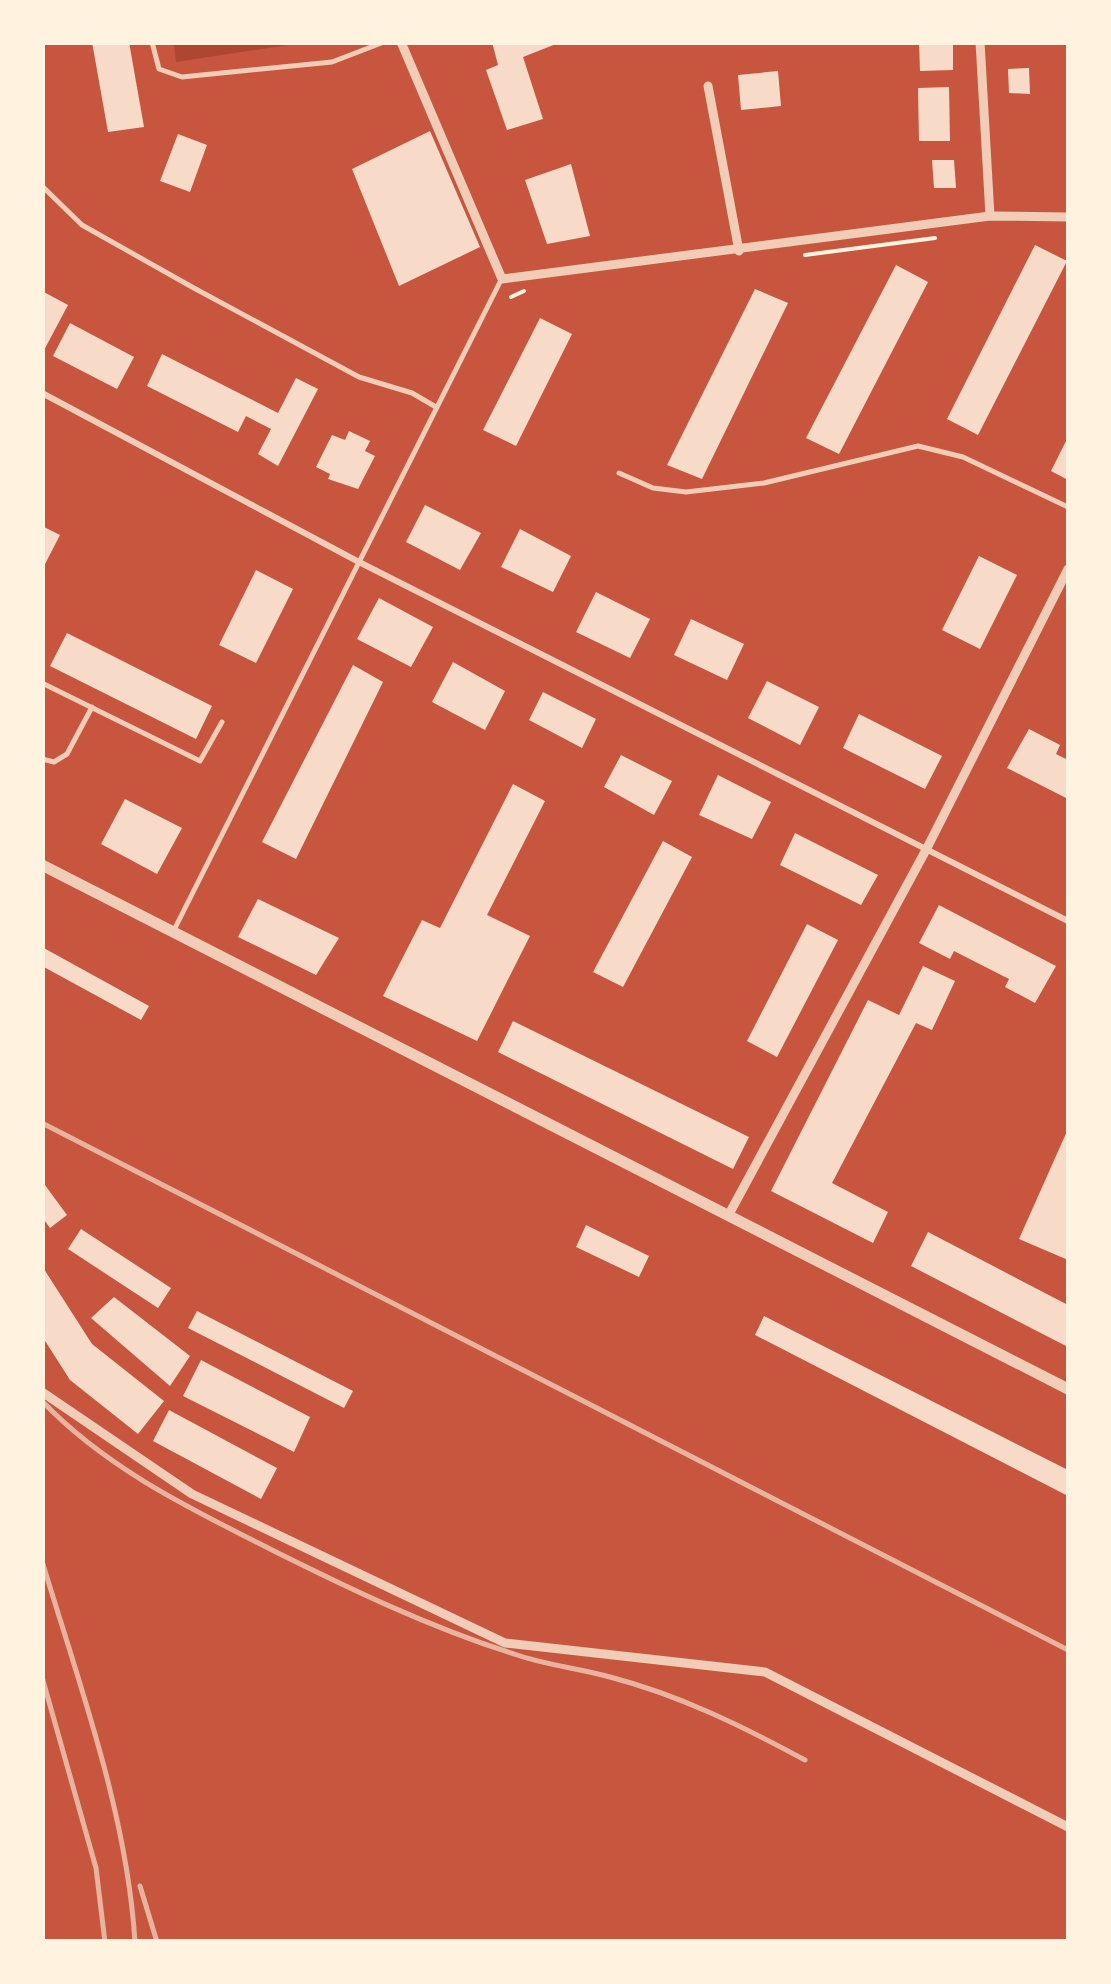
<svg xmlns="http://www.w3.org/2000/svg" width="1111" height="1984" font-family="Roboto,sans-serif">
<rect width="100%" height="100%" fill="#c8553d"/>
<path fill="#ae4732" d="M174 42H301V43L176 62Z"/>
<g fill="#f7dbc8">
<path d="M92 42H129L144 127 108 132Z"/>
<path d="M492 42H561L523 57 543 119 507 130 486 70 498 65Z"/>
<path d="M919 42H953V70L920 71Z"/>
<path d="M1029 68 1030 94 1009 93 1008 69Z"/>
<path d="M778 71 781 106 741 110 738 75Z"/>
<path d="M949 87 950 141H919L918 88Z"/>
<path d="M430 131 480 247 399 286 352 169Z"/>
<path d="M178 134 207 145 190 192 160 181Z"/>
<path d="M932 160H954L956 188H934Z"/>
<path d="M571 164 590 236 547 244 525 180Z"/>
<path d="M1035 245 1067 261 978 435 947 419Z"/>
<path d="M896 265 928 282 839 454 806 438Z"/>
<path d="M755 289 788 303 702 479 667 465Z"/>
<path d="M42 291 68 305 42 354Z"/>
<path d="M540 318 572 334 516 446 483 430Z"/>
<path d="M70 323 134 357 117 389 53 356Z"/>
<path d="M162 354 278 413 296 378 318 389 278 466 258 454 271 429 246 416 238 432 147 386Z"/>
<path d="M349 431 370 441 365 451 375 456 358 489 328 479 330 474 316 467 332 435 345 440Z"/>
<path d="M1068 437V480L1051 471Z"/>
<path d="M425 505 481 533 460 570 406 542Z"/>
<path d="M42 526 60 535 42 570Z"/>
<path d="M520 529 571 556 553 592 501 567Z"/>
<path d="M979 556 1017 575 980 649 942 630Z"/>
<path d="M256 570 293 589 256 663 219 645Z"/>
<path d="M596 592 650 619 630 658 576 632Z"/>
<path d="M379 598 433 627 411 667 357 639Z"/>
<path d="M691 619 744 644 727 680 674 655Z"/>
<path d="M67 633 212 706 196 739 50 666Z"/>
<path d="M453 662 505 691 485 730 432 702Z"/>
<path d="M353 665 383 682 296 859 262 842Z"/>
<path d="M767 681 819 707 800 745 748 718Z"/>
<path d="M543 692 596 719 582 748 529 720Z"/>
<path d="M859 714 942 756 925 789 843 748Z"/>
<path d="M1029 729 1060 745 1056 754 1068 760V799L1007 768Z"/>
<path d="M621 755 672 781 654 815 604 787Z"/>
<path d="M718 775 771 802 752 839 699 815Z"/>
<path d="M513 784 545 801 487 915 530 936 477 1041 383 996 422 920 440 928Z"/>
<path d="M125 799 182 828 157 874 101 844Z"/>
<path d="M795 833 878 875 861 905 780 865Z"/>
<path d="M663 841 692 857 623 987 593 972Z"/>
<path d="M258 899 339 938 316 975 238 937Z"/>
<path d="M939 905 1056 966 1035 1003 1005 987 1009 979 954 951 950 959 919 943Z"/>
<path d="M807 924 838 940 777 1057 747 1041Z"/>
<path d="M42 947 149 1006 141 1020 42 966Z"/>
<path d="M923 966 955 981 932 1030 916 1023 832 1183 888 1212 873 1243 771 1191 868 1000 899 1015Z"/>
<path d="M513 1021 749 1137 733 1169 498 1052Z"/>
<path d="M1068 1129V1260L1019 1239Z"/>
<path d="M42 1181 67 1215 50 1228 42 1217Z"/>
<path d="M586 1225 649 1256 639 1277 576 1247Z"/>
<path d="M81 1229 171 1288 158 1308 68 1249Z"/>
<path d="M928 1232 1068 1305V1347L911 1266Z"/>
<path d="M42 1266 92 1344 164 1401 138 1434 70 1380 42 1336Z"/>
<path d="M114 1297 190 1356 170 1386 91 1318Z"/>
<path d="M197 1311 353 1391 344 1408 188 1328Z"/>
<path d="M764 1316 1068 1470V1496L755 1335Z"/>
<path d="M201 1360 310 1417 294 1452 183 1396Z"/>
<path d="M169 1410 277 1468 261 1499 153 1441Z"/>
</g>
<g fill="none" stroke-linecap="round" stroke-linejoin="round">
<g stroke="#fff3e0" stroke-width="4">
<path d="M805 255 935 238"/>
<path d="M511 297 524 291"/>
</g>
<g stroke="#f1ccb7" stroke-width="5">
<path d="M152 42 159 69 182 77 332 62 384 42"/>
<path d="M42 186 82 225 192 287 359 377 412 393 436 407"/>
<path d="M619 473 653 488 686 492 764 483 918 446 963 457 1068 507"/>
<path d="M42 683 200 761 222 722"/>
<path d="M42 759 54 762 67 754 92 707"/>
<path d="M174 930 501 280"/>
</g>
<path stroke="#f1ccb7" stroke-width="6" d="M42 393 357 561 1068 921"/>
<g stroke="#f1ccb7" stroke-width="9">
<path d="M401 42 502 279 990 216 1068 217"/>
<path d="M980 42 990 216"/>
<path d="M708 86 739 251"/>
<path d="M728 1216 927 848 1068 569"/>
<path d="M42 1392 192 1494 505 1643 765 1672 1068 1827"/>
</g>
<path stroke="#f1ccb7" stroke-width="11" d="M42 865 1068 1389"/>
<g stroke="#e9b49f" stroke-width="5">
<path d="M42 1123 1068 1650"/>
<path d="M42 1401C106 1468 189 1508 270 1549 350 1589 429 1627 514 1654 545 1665 578 1668 610 1677 679 1695 742 1726 805 1760"/>
<path d="M42 1561C79 1684 127 1813 135 1942"/>
<path d="M42 1677 96 1868 105 1942"/>
<path d="M140 1886 157 1942"/>
</g>
</g>
<rect width="1111" height="1984" fill="none" stroke="#fff3e0" stroke-width="90"/>
</svg>
